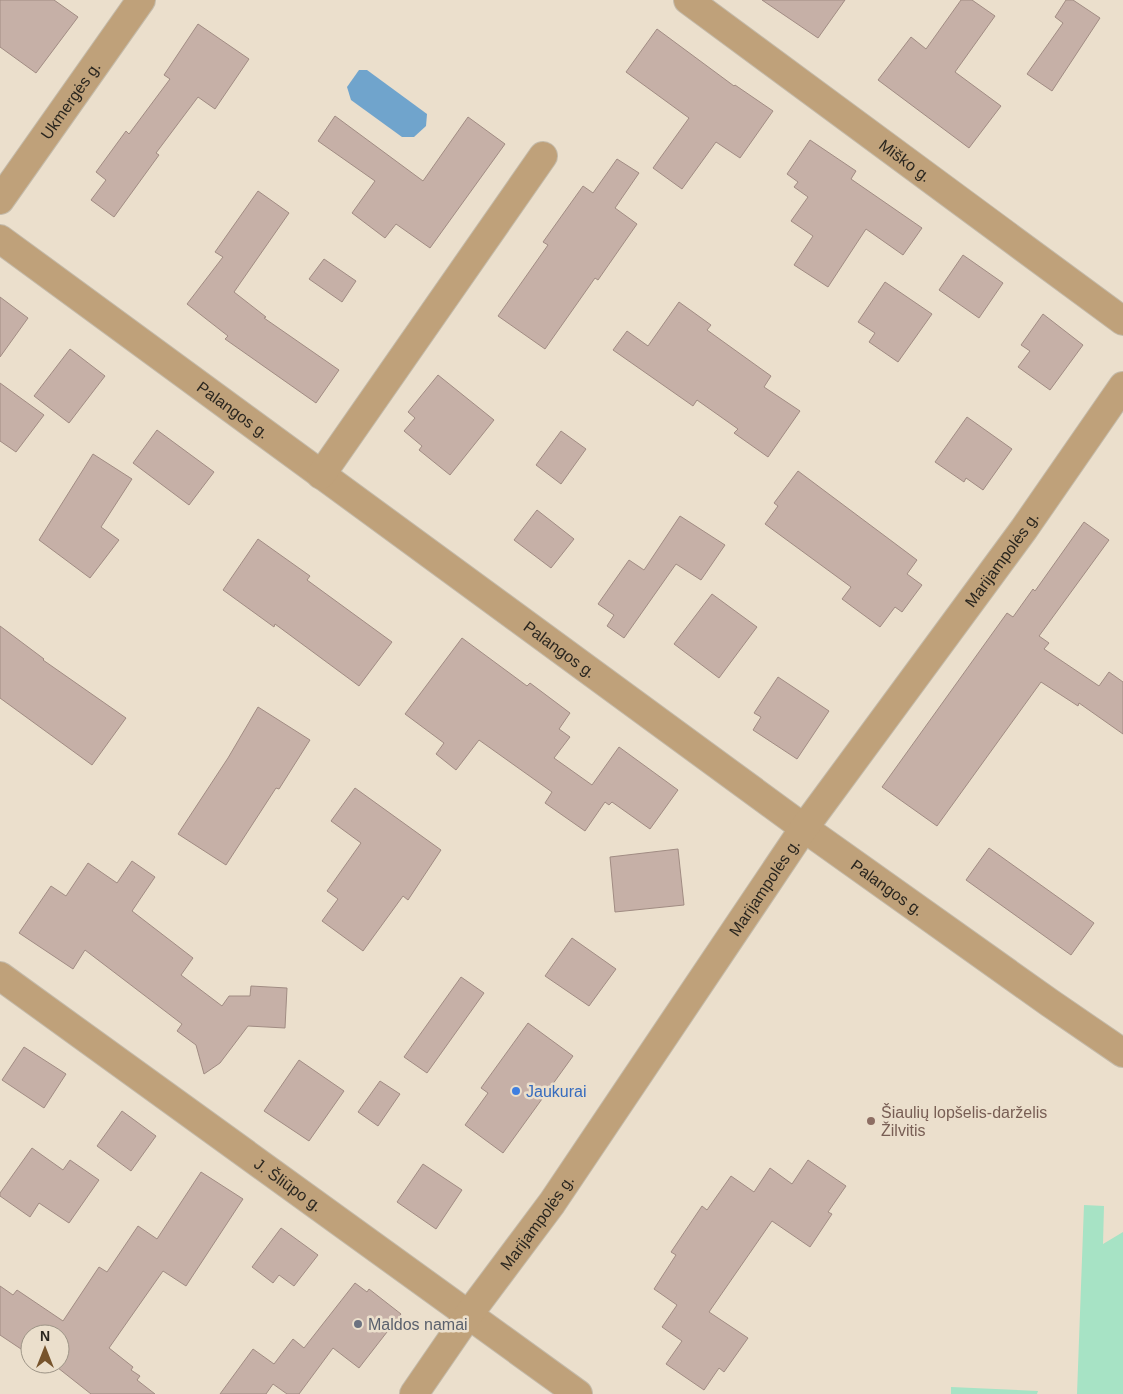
<svg xmlns="http://www.w3.org/2000/svg" width="1123" height="1394" font-family="Arial,sans-serif">
<rect width="100%" height="100%" fill="#ebdfcc"/>
<g fill="#a7e3c5">
<path d="M1084 1205 1104 1206 1103 1244 1123 1232V1394H1077Z"/>
<path d="M951 1387 1038 1391 1037 1394H951Z"/>
</g>
<path fill="#70a4cc" d="M359 70H367L427 114 426 126 414 137H402L351 100 347 87Z"/>
<g fill="#c6b0a7" stroke="#a18c83">
<path d="M0 0H54L78 17 36 73 0 47Z"/>
<path d="M762 0H845L818 38Z"/>
<path d="M961 0H972L995 16 955 72 1001 106 969 148 878 80 911 37 926 49Z"/>
<path d="M1066 0H1073L1100 18 1052 91 1027 74 1063 23 1055 17Z"/>
<path d="M198 24 249 59 215 109 198 97 156 153 159 155 114 217 91 200 106 180 96 172 126 131 129 134 170 79 164 75Z"/>
<path d="M657 29 734 86 735 85 773 111 740 158 716 142 682 189 653 168 689 118 626 72Z"/>
<path d="M335 116 423 181 468 117 505 144 430 248 396 224 385 238 352 213 375 181 318 141Z"/>
<path d="M810 140 856 171 851 179 922 228 903 255 866 229 828 287 794 265 813 236 791 221 808 197 794 187 798 182 787 174Z"/>
<path d="M617 159 639 173 615 208 637 224 598 280 595 278 545 349 498 316 548 245 543 242 583 186 593 193Z"/>
<path d="M258 191 289 213 234 292 266 317 264 318 339 370 316 403 225 339 228 336 187 304 223 257 215 252Z"/>
<path d="M963 255 1003 283 979 318 939 290Z"/>
<path d="M324 259 356 281 342 302 309 279Z"/>
<path d="M885 282 932 314 898 362 869 342 875 333 858 322Z"/>
<path d="M0 297 28 318 0 357Z"/>
<path d="M679 302 711 325 707 330 771 376 764 387 800 411 768 457 734 433 738 429 697 400 693 406 613 350 627 331 648 346Z"/>
<path d="M1043 314 1083 345 1050 390 1018 367 1030 351 1021 345Z"/>
<path d="M70 349 105 376 69 423 34 396Z"/>
<path d="M438 375 494 420 450 475 419 450 422 446 404 431 415 418 408 412Z"/>
<path d="M0 383 44 415 16 452 0 441Z"/>
<path d="M967 417 1012 449 983 490 966 478 964 482 935 462Z"/>
<path d="M157 430 214 472 189 505 133 463Z"/>
<path d="M561 431 586 449 561 484 536 465Z"/>
<path d="M93 454 132 479 101 527 119 540 90 578 39 540Z"/>
<path d="M798 471 917 560 907 574 922 585 902 612 895 607 880 627 842 599 851 587 765 524 778 506 774 503Z"/>
<path d="M537 510 574 539 551 568 514 540Z"/>
<path d="M680 516 725 545 701 580 676 564 624 638 607 626 614 615 598 604 629 560 644 570Z"/>
<path d="M1084 522 1109 540 1039 636 1049 643 1044 649 1099 686 1109 672 1123 682V734L1079 703 1078 706 1041 682 937 826 882 787 1007 613 1013 617 1033 589 1035 591Z"/>
<path d="M258 539 310 576 307 580 392 642 359 686 275 624 274 627 223 590Z"/>
<path d="M712 594 757 627 719 678 674 644Z"/>
<path d="M0 626 44 659 43 660 126 718 92 765 0 698Z"/>
<path d="M462 638 527 686 530 683 570 713 559 729 570 737 554 758 592 785 619 747 678 790 650 829 612 802 609 805 605 802 585 831 545 803 552 792 479 740 456 770 436 754 444 743 405 714Z"/>
<path d="M778 677 829 711 797 759 753 730 761 717 754 713Z"/>
<path d="M258 707 310 740 279 789 276 788 226 865 178 834 228 758Z"/>
<path d="M355 788 441 850 408 900 403 896 363 951 322 921 338 899 327 891 361 843 331 821Z"/>
<path d="M989 848 1094 923 1071 955 966 880Z"/>
<path d="M678 849 684 905 615 912 610 857Z"/>
<path d="M132 861 155 877 132 911 193 958 181 975 222 1006 229 996H250L251 986 287 988 285 1028 248 1026 220 1063 204 1074 196 1045 177 1031 182 1024 85 950 73 969 19 933 51 886 66 896 88 863 117 883Z"/>
<path d="M572 938 616 969 589 1006 545 976Z"/>
<path d="M461 977 484 993 427 1073 404 1057Z"/>
<path d="M528 1023 573 1056 503 1153 465 1125 488 1093 481 1088Z"/>
<path d="M24 1047 66 1074 44 1108 2 1080Z"/>
<path d="M299 1060 344 1091 309 1141 264 1111Z"/>
<path d="M380 1081 400 1094 378 1126 358 1112Z"/>
<path d="M122 1111 156 1136 131 1171 97 1146Z"/>
<path d="M32 1148 63 1170 70 1160 99 1180 69 1223 39 1203 30 1217 0 1196V1193Z"/>
<path d="M808 1160 846 1186 828 1212 832 1214 810 1247 772 1221 709 1312 748 1338 724 1372 719 1368 704 1390 666 1364 682 1341 662 1327 677 1305 654 1289 676 1255 671 1252 702 1206 707 1210 731 1176 754 1192 770 1168 792 1184Z"/>
<path d="M423 1164 462 1190 436 1229 397 1202Z"/>
<path d="M201 1172 243 1199 186 1286 163 1271 109 1348 133 1367 131 1370 140 1376 137 1380 155 1394H91L53 1364H60V1334H30V1355L0 1335V1286L13 1295 17 1290 63 1321 99 1267 107 1272 138 1226 157 1239Z"/>
<path d="M281 1228 318 1255 294 1286 279 1275 273 1283 252 1267Z"/>
<path d="M355 1283 367 1292 369 1289 401 1314 359 1368 333 1348 299 1394H287L273 1384 266 1394H220L253 1349 274 1364 293 1339 304 1348Z"/>
</g>
<g fill="none" stroke-linecap="round" stroke-linejoin="round">
<defs>
<g id="street">
<path id="s1" d="M688 0 1123 321"/>
<path id="s2" d="M0 200 141 0"/>
<path id="s3" d="M0 239 804 828 1050 1003 1123 1053"/>
<path d="M321 475 543 156"/>
<path id="s4" d="M0 976 578 1394"/>
<path id="s5" d="M414 1394 469 1314 552 1203 804 828 1024 529 1123 386"/>
</g>
</defs>
<use href="#street" stroke="#c4baa9" stroke-width="30"/>
<use href="#street" stroke="#bfa17a" stroke-width="28"/>
</g>
<circle fill="#3f7fe0" stroke="#ebdfcc" stroke-width="2" cx="516" cy="1091" r="5"/>
<circle fill="#8d6e63" stroke="#ebdfcc" stroke-width="2" cx="871" cy="1121" r="5"/>
<circle fill="#6b7280" stroke="#ebdfcc" stroke-width="2" cx="358" cy="1324" r="5"/>
<g text-anchor="middle" stroke-width="5" stroke-linejoin="round" paint-order="stroke">
<g font-size="16" fill="#2a261f" stroke="#ebdfcc">
<text dy="6" stroke="none"><textPath href="#s2" startOffset="122">Ukmergės g.</textPath></text>
<text dy="6" stroke="none"><textPath href="#s1" startOffset="270">Miško g.</textPath></text>
<text dy="6" stroke="none"><textPath href="#s3" startOffset="289">Palangos g.</textPath></text>
<text dy="6" stroke="none"><textPath href="#s5" startOffset="1021">Marijampolės g.</textPath></text>
<text dy="6" stroke="none"><textPath href="#s3" startOffset="694">Palangos g.</textPath></text>
<text dy="6" stroke="none"><textPath href="#s5" startOffset="616">Marijampolės g.</textPath></text>
<text dy="6" stroke="none"><textPath href="#s3" startOffset="1099">Palangos g.</textPath></text>
<text dy="6" stroke="none"><textPath href="#s4" startOffset="356">J. Šliūpo g.</textPath></text>
<text dy="6" stroke="none"><textPath href="#s5" startOffset="211">Marijampolės g.</textPath></text>
</g>
<g font-size="16" fill="#366cbe" stroke="#ebdfcc" text-anchor="start">
<text x="526" y="1097">Jaukurai</text>
</g>
<g font-size="16" fill="#785e54" stroke="#ebdfcc" text-anchor="start">
<text x="881" y="1118">Šiaulių lopšelis-darželis<tspan x="881" dy="18">Žilvitis</tspan></text>
</g>
<g font-size="16" fill="#5b616d" stroke="#ebdfcc" text-anchor="start">
<text x="368" y="1330">Maldos namai</text>
</g>
</g>
<g transform="translate(45 1349)"><circle r="24" fill="#ebdfcc" stroke="#9e9587"/>
<path d="M0-4L9 19L0 12L-9 19Z" fill="#77542c"/>
<text y="-8" font-size="14" font-weight="bold" text-anchor="middle" fill="#2a261f">N</text>
</g>
</svg>
